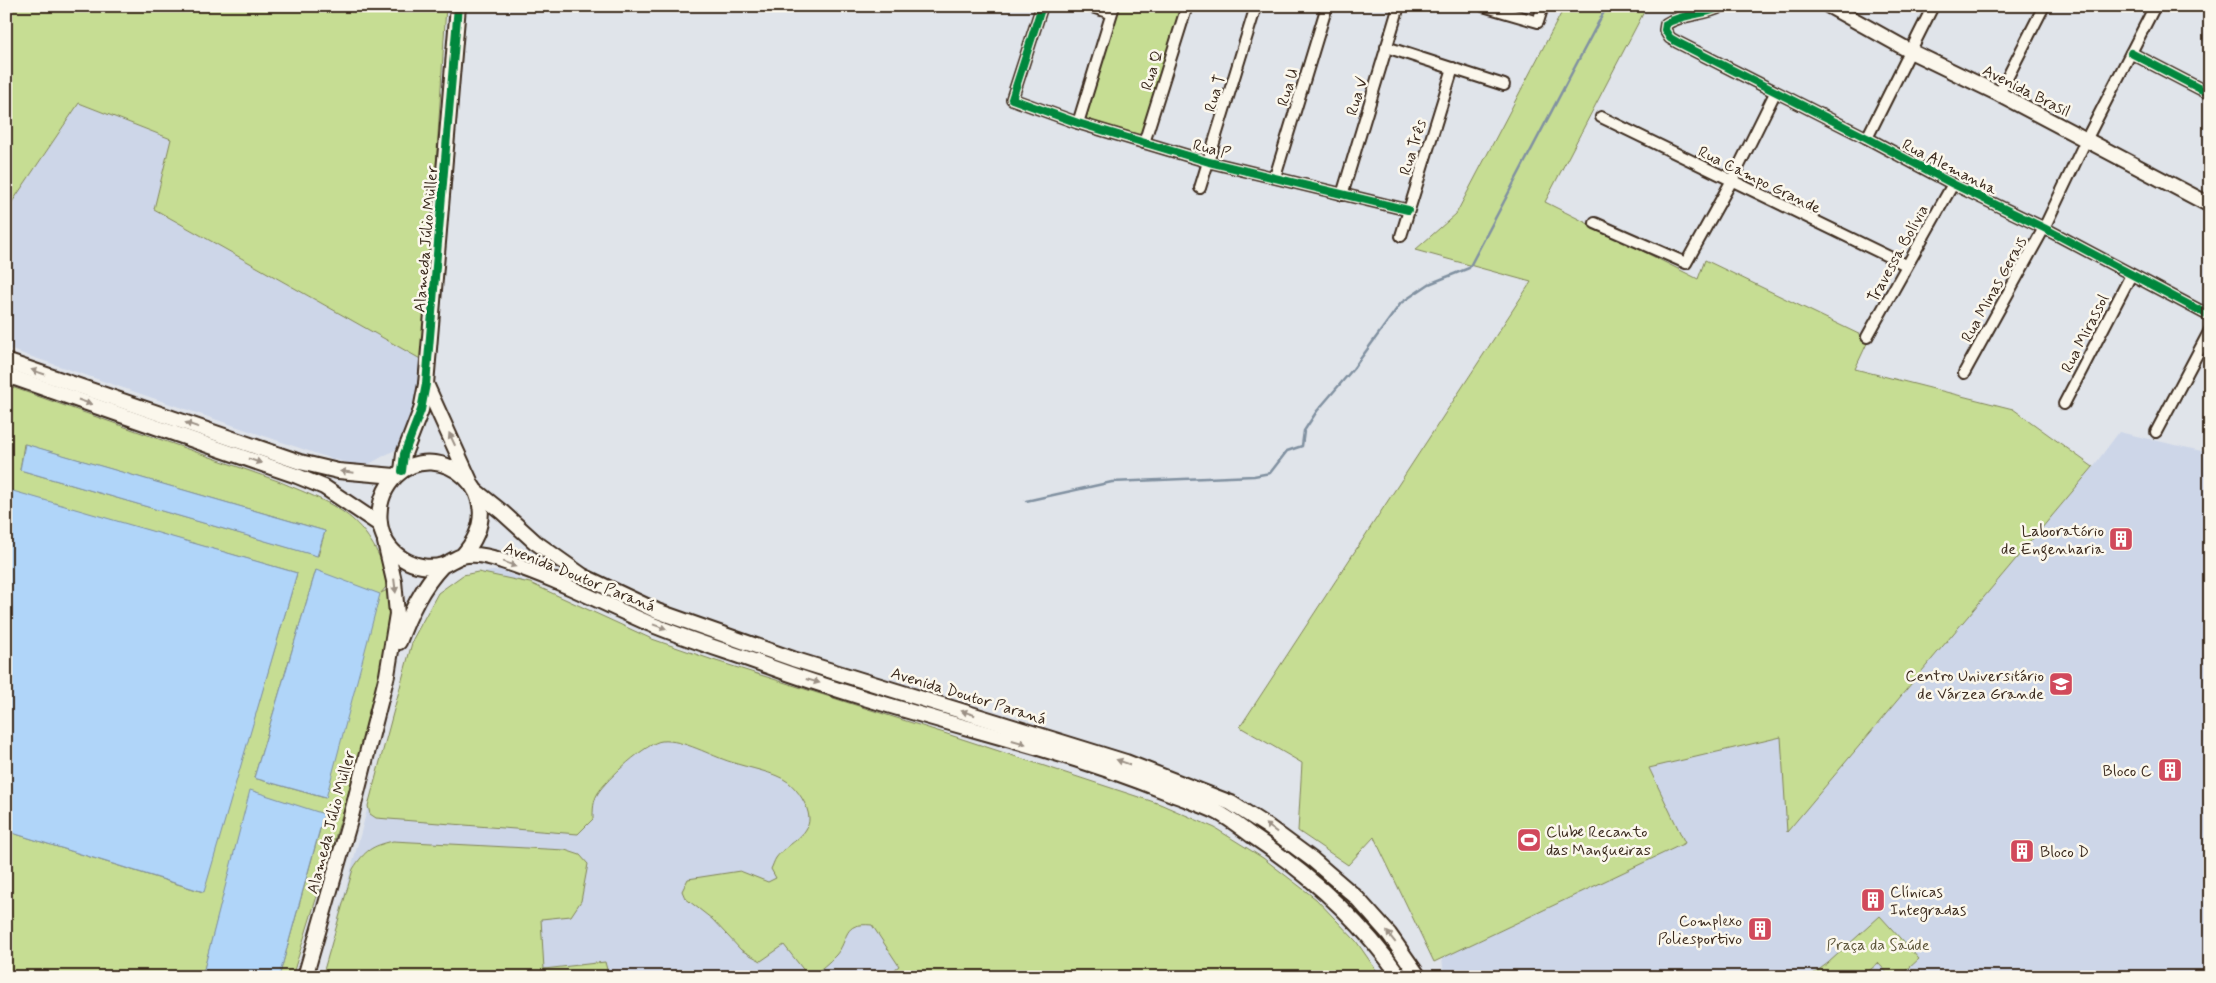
<svg xmlns="http://www.w3.org/2000/svg" width="2216" height="983" font-family="Mynerve,sans-serif">
<rect width="100%" height="100%" fill="#e0e4ea"/>
<filter id="ink" filterUnits="userSpaceOnUse"><feTurbulence type="fractalNoise" baseFrequency=".02" numOctaves="2"/><feDisplacementMap in="SourceGraphic" scale="10" xChannelSelector="R" yChannelSelector="G"/><feConvolveMatrix kernelMatrix="1 2 1 2 8 2 1 2 1" color-interpolation-filters="sRGB"/></filter>
<g filter="url(#ink)">
<g fill="#cdd6e8">
<path d="M79 103 171 139 154 209 424 361 410 432 402 446 369 464H352L329 458 6 348V211Z"/>
<path d="M2119 432 2210 453V977H1444L1442 958 1684 843 1649 768 1782 737 1788 831 2093 467Z"/>
<path d="M501 570 652 639 713 660 941 977H322L413 639 438 593 463 575Z"/>
</g>
<g fill="#c6dd93" stroke="#808458" fill-rule="evenodd">
<path d="M6 6H446L424 361 154 209 171 139 79 103 6 211Z"/>
<path d="M1120 6H1183L1142 141 1084 123Z"/>
<path d="M1565 6H1647L1545 202 1698 279 1705 260 1869 339 1855 369 2013 409 2093 467 1787 832 1781 737 1649 768 1685 843 1434 962 1374 837 1348 865 1298 831 1302 763 1240 727 1531 282 1415 250 1456 214Z"/>
<path d="M6 385 278 481C342 508 365 514 390 582L381 593 389 589 391 628 377 687 343 812 292 977H279L324 815 251 791 202 977H6V831L203 892 297 573 6 490ZM24 444 325 531 318 556 20 470ZM316 570 325 798 254 778Z"/>
<path d="M478 572 530 583 652 639 713 660 944 733 1160 804 1215 828 1263 858 1316 899 1356 941 1381 977H885L899 966 872 925C841 922 850 939 836 955 829 963 820 969 812 977H809L784 945 761 961 741 950 712 919 685 898 682 891 688 879 740 871 768 882 776 878 771 869C773 865 774 861 776 858 785 845 810 836 809 818 808 805 798 790 788 782 775 772 748 768 731 762 711 756 683 739 662 741 647 742 606 780 598 793 593 801 593 810 593 819L578 834 376 818 370 814 368 806 413 639 438 593 463 575Z"/>
<path d="M393 841 565 850 580 855 588 864 581 901 571 916 541 919 544 969 605 962 609 977H322L353 869C365 850 372 846 393 841Z"/>
<path d="M1880 916 1919 959C1912 965 1901 977 1891 977L1878 963 1862 977H1809L1828 963Z"/>
</g>
<g fill="#b0d5f9" stroke="#8191a1">
<path d="M25 444 325 531 317 556 20 470Z"/>
<path d="M6 489 297 573 204 892 6 831Z"/>
<path d="M316 570 380 594 326 798 254 778Z"/>
<path d="M250 790 324 814 279 977H202Z"/>
</g>
<g fill="none" stroke-linecap="round" stroke-linejoin="round">
<path stroke="#8191a1" stroke-width="2.5" d="M1026 501 1112 482 1254 476 1270 473 1287 451 1302 446 1304 431 1317 411 1353 369 1401 303 1429 284 1469 268 1607 6"/>
<defs>
<g id="street">
<path d="M1042 6 1012 99 1078 123 1209 162 1408 210"/>
<path d="M1089 6 1111 13"/>
<path d="M1483 6 1538 22 1543 6"/>
<path d="M1722 6C1705 16 1682 13 1666 24L1665 30 1670 38 1677 42 1867 138 1953 184 2044 228 2210 316"/>
<path d="M1386 47 1504 85"/>
<path d="M2131 53 2210 94"/>
<path d="M1999 94 2044 6"/>
<path d="M1601 117 1906 265"/>
<path d="M1078 123 1114 6"/>
<path d="M1867 138 1933 6"/>
<path d="M1144 143 1187 6"/>
<path d="M1275 177 1327 6"/>
<path d="M1200 188 1256 6"/>
<path d="M1342 195 1399 6"/>
<path d="M1595 223 1686 263 1731 182 1775 93"/>
<path d="M1401 236 1453 68"/>
<path d="M1867 337 1953 184"/>
<path d="M1964 373 2044 228 2086 140 2155 6"/>
<path d="M2064 404 2131 275"/>
<path d="M2156 432 2210 330"/>
</g>
<g id="secondary">
<path d="M1829 6 1910 51 1999 94 2210 205"/>
<path d="M6 361 300 462 338 471 395 476"/>
<path d="M6 375 297 476 324 487 379 524"/>
<path d="M426 384 470 481"/>
<path d="M402 471 404 454 421 410 426 384 458 6"/>
<path d="M477 492 502 512 535 542 583 576 657 611 793 659 1126 762 1231 803 1267 826 1313 860 1356 897 1389 934 1419 977"/>
<path d="M462 556C517 495 438 435 396 476 372 500 374 541 403 559 414 566 430 569 443 565 449 563 455 558 462 556 474 553 491 557 502 561 553 577 600 602 648 623 686 639 726 651 765 665 855 698 949 722 1042 749 1087 762 1128 776 1172 794 1187 800 1203 805 1217 812 1229 818 1240 827 1251 835 1309 874 1360 919 1400 977"/>
<path d="M399 642C410 613 422 587 442 566"/>
<path d="M305 977 349 824 387 675 397 614 394 581 385 542"/>
</g>
</defs>
<use href="#street" stroke="#3b2a1e" stroke-width="14"/>
<use href="#secondary" stroke="#3b2a1e" stroke-width="18"/>
<use href="#street" stroke="#fbf7ec" stroke-width="10"/>
<use href="#secondary" stroke="#fbf7ec" stroke-width="14"/>
<defs>
<g id="cycleway">
<path d="M1042 6 1012 99 1078 123 1209 162 1408 210"/>
<path d="M1722 6C1705 16 1682 13 1666 24L1665 30 1670 38 1677 42 1867 138 1953 184 2044 228 2210 316"/>
<path d="M2131 53 2210 94"/>
<path d="M402 471 404 454 421 410 426 384 458 6"/>
</g>
</defs>
<use href="#cycleway" stroke="#fbf7ec" stroke-width="11"/>
<use href="#cycleway" stroke="#00873e" stroke-width="8"/>
</g>
<defs><path id="oneway-solid" d="M-6-.8H1V-3.2L6.5 0L1 3.2V.8H-6Z" transform="scale(1.25)"/></defs>
<g fill="#9b9085">
<use href="#oneway-solid" transform="translate(38 372) rotate(-161)"/>
<use href="#oneway-solid" transform="translate(85 402) rotate(19)"/>
<use href="#oneway-solid" transform="translate(192 425) rotate(-161)"/>
<use href="#oneway-solid" transform="translate(452 439) rotate(-115)"/>
<use href="#oneway-solid" transform="translate(255 461) rotate(19)"/>
<use href="#oneway-solid" transform="translate(347 472) rotate(-174)"/>
<use href="#oneway-solid" transform="translate(510 564) rotate(21)"/>
<use href="#oneway-solid" transform="translate(395 586) rotate(83)"/>
<use href="#oneway-solid" transform="translate(660 627) rotate(20)"/>
<use href="#oneway-solid" transform="translate(813 681) rotate(16)"/>
<use href="#oneway-solid" transform="translate(968 713) rotate(-163)"/>
<use href="#oneway-solid" transform="translate(1019 742) rotate(16)"/>
<use href="#oneway-solid" transform="translate(1123 762) rotate(-161)"/>
<use href="#oneway-solid" transform="translate(1271 828) rotate(-144)"/>
<use href="#oneway-solid" transform="translate(1391 937) rotate(-128)"/>
</g>
</g>
<defs>
<symbol id="building-square" viewBox="-11 -11 22 22"><rect x="-9" y="-9" width="18" height="18" rx="4" fill="#d1495b" stroke="#fbf7ec"/><path d="M-4-6H4V6H1V3H-1V6H-4ZM-2.5-4.3h1.7v1.8h-1.7ZM.8-4.3h1.7v1.8H.8ZM-2.5-1h1.7V.8h-1.7ZM.8-1h1.7V.8H.8Z" fill="#fff"/></symbol>
<symbol id="university-square" viewBox="-11 -11 22 22"><rect x="-9" y="-9" width="18" height="18" rx="4" fill="#d1495b" stroke="#fbf7ec"/><path d="M0-5L7-2L0 1L-7-2ZM-4 1L0 2.5L4 1V4Q0 6-4 4Z" fill="#fff"/></symbol>
<symbol id="stadium-square" viewBox="-11 -11 22 22"><rect x="-9" y="-9" width="18" height="18" rx="4" fill="#d1495b" stroke="#fbf7ec"/><path d="M0-5a6.5 5 0 1 0 0 10a6.5 5 0 1 0 0-10ZM-3.5-1.8h7v3.6h-7Z" fill="#fff"/></symbol>
</defs>
<g fill-rule="evenodd">
<use href="#building-square" x="2107" y="525" width="28" height="28"/>
<use href="#university-square" x="2047" y="670" width="28" height="28"/>
<use href="#building-square" x="2156" y="756" width="28" height="28"/>
<use href="#stadium-square" x="1515" y="826" width="28" height="28"/>
<use href="#building-square" x="2008" y="837" width="28" height="28"/>
<use href="#building-square" x="1859" y="886" width="28" height="28"/>
<use href="#building-square" x="1746" y="915" width="28" height="28"/>
</g>
<g text-anchor="middle" stroke-width="5" stroke-linejoin="round" paint-order="stroke">
<g font-size="16" fill="#3b2a1e" stroke="#fbf7ec">
<text transform="translate(1151 70) rotate(-73)" y="6">Rua Q</text>
<text transform="translate(1287 87) rotate(-73)" y="6">Rua U</text>
<text transform="translate(2027 90) rotate(27)" y="6">Avenida Brasil</text>
<text transform="translate(1214 93) rotate(-73)" y="6">Rua T</text>
<text transform="translate(1356 96) rotate(-73)" y="6">Rua V</text>
<text transform="translate(1412 147) rotate(-73)" y="6">Rua Três</text>
<text transform="translate(1212 148) rotate(14)" y="6">Rua P</text>
<text transform="translate(1950 166) rotate(27)" y="6">Rua Alemanha</text>
<text transform="translate(1760 179) rotate(26)" y="6">Rua Campo Grande</text>
<text transform="translate(425 239) rotate(-85)" y="6">Alameda Júlio Müller</text>
<text transform="translate(1897 253) rotate(-61)" y="6">Travessa Bolívia</text>
<text transform="translate(1993 289) rotate(-61)" y="6">Rua Minas Gerais</text>
<text transform="translate(2084 333) rotate(-63)" y="6">Rua Mirassol</text>
<text transform="translate(580 576) rotate(22)" y="6">Avenida Doutor Paraná</text>
<text transform="translate(969 695) rotate(17)" y="6">Avenida Doutor Paraná</text>
<text transform="translate(330 822) rotate(-75)" y="6">Alameda Júlio Müller</text>
</g>
<g font-size="16" fill="#3b2a1e" stroke="#fbf7ec" text-anchor="end">
<text x="2104" y="536">Laboratório<tspan x="2104" dy="18">de Engenharia</tspan></text>
<text x="2044" y="681">Centro Universitário<tspan x="2044" dy="18">de Várzea Grande</tspan></text>
<text x="2152" y="776">Bloco C</text>
<text x="1546" y="837" text-anchor="start">Clube Recanto<tspan x="1546" dy="18">das Mangueiras</tspan></text>
<text x="2040" y="857" text-anchor="start">Bloco D</text>
<text x="1890" y="897" text-anchor="start">Clínicas<tspan x="1890" dy="18">Integradas</tspan></text>
<text x="1742" y="926">Complexo<tspan x="1742" dy="18">Poliesportivo</tspan></text>
</g>
<g font-size="16" fill="#5e573b" stroke="#fbf7ec">
<text x="1878" y="950">Praça da Saúde</text>
</g>
</g>
<rect width="2216" height="983" fill="none" stroke="#fbf7ec" stroke-width="25"/>
<rect x="12" y="12" width="2191" height="958" fill="none" stroke="#3b2a1e" stroke-width="2" filter="url(#ink)"/>
</svg>
